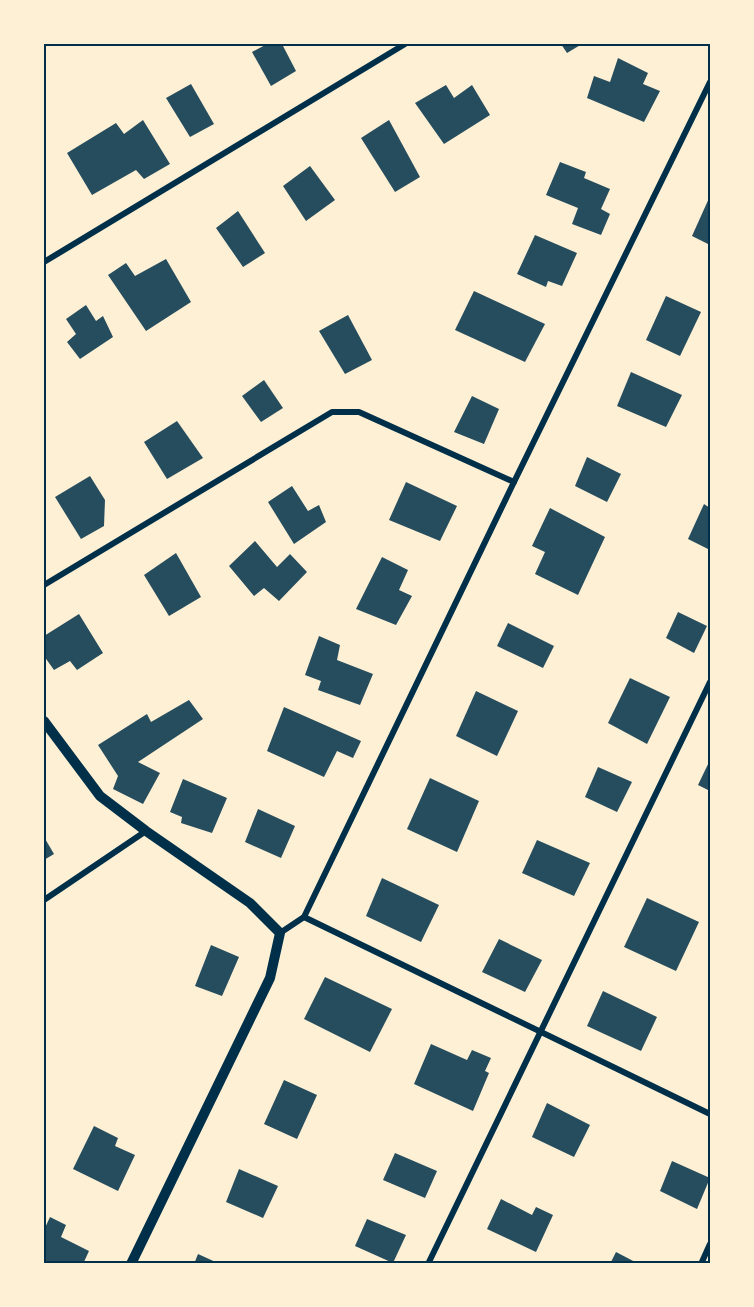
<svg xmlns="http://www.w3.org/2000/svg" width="754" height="1307" font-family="Roboto,sans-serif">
<rect width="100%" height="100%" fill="#fdf0d5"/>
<g fill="#264d5e">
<path d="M267 44H282L296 71 271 86 252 52Z"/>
<path d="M561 44H582L567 53Z"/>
<path d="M618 58 648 73 643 84 660 91 644 122 587 98 594 76 610 82Z"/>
<path d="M191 84 214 124 190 137 166 98Z"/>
<path d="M446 85 454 98 472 85 490 115 444 144 415 103Z"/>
<path d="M143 120 170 164 144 179 136 170 92 195 67 153 116 123 124 134Z"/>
<path d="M389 120 420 177 395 192 361 138Z"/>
<path d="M560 162 586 172 584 178 610 189 601 209 610 214 601 235 572 224 578 208 546 195Z"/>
<path d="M310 166 335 200 306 221 283 186Z"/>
<path d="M710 196V245L692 236Z"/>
<path d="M238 211 265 253 243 267 216 228Z"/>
<path d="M535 235 577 253 562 286 548 281 546 287 517 274Z"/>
<path d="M166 259 191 302 146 331 108 275 126 263 135 276Z"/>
<path d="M474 291 545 324 525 362 455 330Z"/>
<path d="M666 296 701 312 680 356 646 340Z"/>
<path d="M86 305 96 321 103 316 113 337 80 359 67 342 76 334 66 319Z"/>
<path d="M348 315 372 360 345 374 319 331Z"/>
<path d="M631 372 682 395 666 427 617 406Z"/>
<path d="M264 380 283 408 261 422 242 396Z"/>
<path d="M472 396 499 409 484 444 454 432Z"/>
<path d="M177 421 203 458 167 479 144 442Z"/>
<path d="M587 457 621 474 607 502 575 486Z"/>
<path d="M90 476 105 500 104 526 81 539 55 497Z"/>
<path d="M406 482 457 506 440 541 389 520Z"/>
<path d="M292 486 308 511 319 505 326 522 294 544 268 502Z"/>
<path d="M704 504 710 508V550L688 539Z"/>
<path d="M550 508 605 537 578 595 535 574 545 552 532 546Z"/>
<path d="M255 541 277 567 290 554 307 572 279 601 264 588 254 596 229 566Z"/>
<path d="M176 553 201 597 169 616 144 575Z"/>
<path d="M382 557 408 570 399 590 412 596 396 625 356 609Z"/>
<path d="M678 612 707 626 694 653 666 638Z"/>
<path d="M79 614 103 653 77 670 70 661 54 670 44 656V636Z"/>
<path d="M508 623 554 646 543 668 497 646Z"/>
<path d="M319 636 340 645 337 660 373 674 360 705 318 690 321 681 305 675Z"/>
<path d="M630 678 670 697 647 744 608 723Z"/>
<path d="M476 691 518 711 497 756 456 736Z"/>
<path d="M189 700 203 719 138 762 160 773 143 804 113 789 118 776 98 745 147 714 151 722Z"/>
<path d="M284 707 361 741 353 758 337 751 324 777 267 751Z"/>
<path d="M710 760V791L698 785Z"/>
<path d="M598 767 632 782 617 812 585 797Z"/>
<path d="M430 778 479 801 457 852 407 829Z"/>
<path d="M183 779 227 798 212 833 181 823 182 817 170 812Z"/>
<path d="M258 809 295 826 281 858 245 842Z"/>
<path d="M44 837 54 854 44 860Z"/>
<path d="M537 840 590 863 574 896 522 873Z"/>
<path d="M382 878 439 905 421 942 366 916Z"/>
<path d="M647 898 699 922 676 971 624 947Z"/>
<path d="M499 939 542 960 525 992 482 972Z"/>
<path d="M211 945 239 957 222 996 195 986Z"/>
<path d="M325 977 392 1009 370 1052 304 1019Z"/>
<path d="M603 991 657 1017 641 1051 587 1026Z"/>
<path d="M431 1044 467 1060 472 1050 491 1058 485 1071 489 1073 473 1111 414 1084Z"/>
<path d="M284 1080 317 1095 297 1139 264 1124Z"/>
<path d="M547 1103 590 1125 574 1157 532 1137Z"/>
<path d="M94 1126 118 1138 115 1146 135 1155 118 1191 73 1169Z"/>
<path d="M395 1153 437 1171 425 1198 383 1180Z"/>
<path d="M672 1161 710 1178 697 1209 660 1191Z"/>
<path d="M239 1169 278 1186 263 1218 226 1202Z"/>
<path d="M501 1199 532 1215 536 1207 553 1215 536 1252 487 1229Z"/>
<path d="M50 1217 66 1225 61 1237 89 1251 83 1264H44V1230Z"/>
<path d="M367 1219 406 1235 393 1263 355 1246Z"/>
<path d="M616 1252 639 1264H610Z"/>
<path d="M198 1254 220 1264H194Z"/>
</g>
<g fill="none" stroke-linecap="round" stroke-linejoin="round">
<g stroke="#003049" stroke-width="6">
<path d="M44 262 405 44"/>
<path d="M44 585 332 412H359L514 482"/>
<path d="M44 900 146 831"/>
<path d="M304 917 710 1114"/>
<path d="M280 933 304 917 514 482 710 82"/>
<path d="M428 1264 710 682"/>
<path d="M701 1264 710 1244"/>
</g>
<path stroke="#003049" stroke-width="10" d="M44 721 100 796 146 831 250 903 280 933 270 978 131 1264"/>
</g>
<rect width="754" height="1307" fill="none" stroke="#fdf0d5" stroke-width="90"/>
<rect x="45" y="45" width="664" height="1217" fill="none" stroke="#003049" stroke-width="2"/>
</svg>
